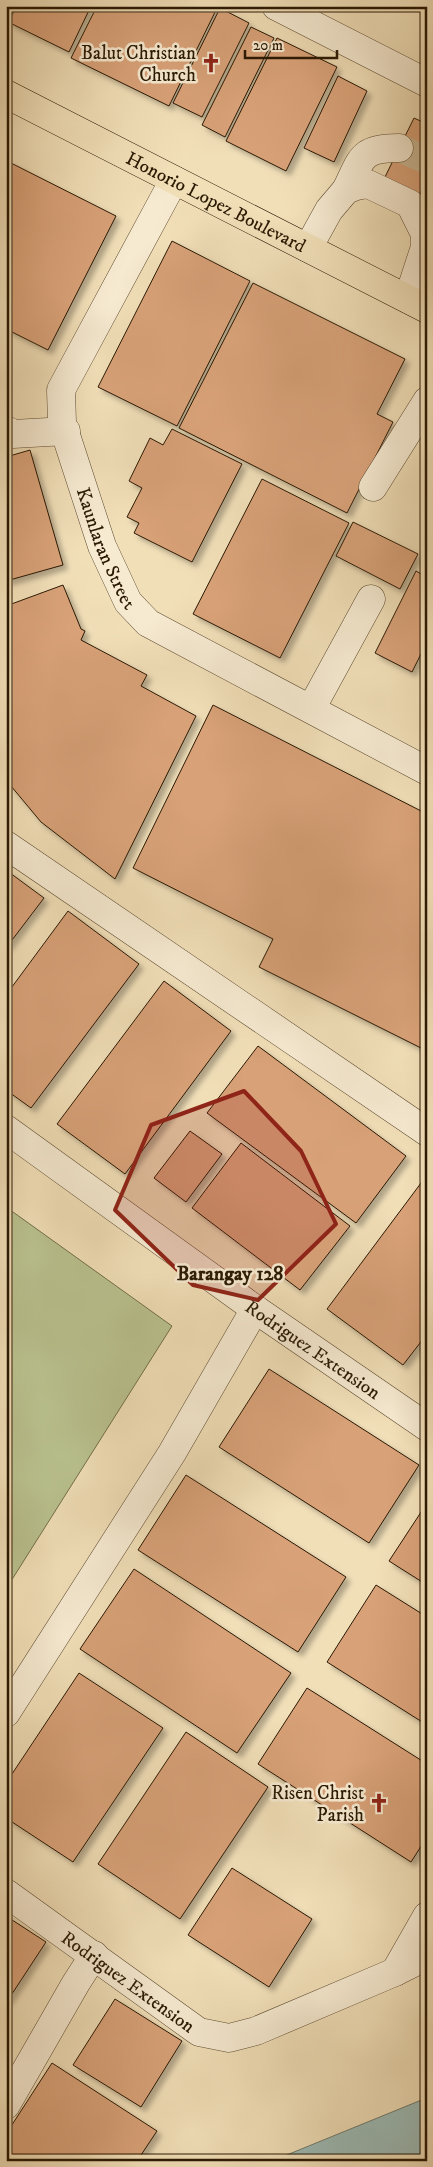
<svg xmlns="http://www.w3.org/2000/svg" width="433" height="2167" font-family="'IM FELL DW Pica',serif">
<defs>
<filter id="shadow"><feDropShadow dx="4.5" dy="4.5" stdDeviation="2.5" flood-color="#0004"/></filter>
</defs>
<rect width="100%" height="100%" fill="#f1dfb8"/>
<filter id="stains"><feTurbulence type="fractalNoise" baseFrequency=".004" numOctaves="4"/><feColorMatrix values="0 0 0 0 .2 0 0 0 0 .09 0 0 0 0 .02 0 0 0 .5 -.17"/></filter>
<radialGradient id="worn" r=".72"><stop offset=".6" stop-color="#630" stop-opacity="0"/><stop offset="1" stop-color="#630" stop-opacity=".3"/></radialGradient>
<path fill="#b9c28f" stroke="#726e49" d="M6 1207 172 1326 6 1589Z"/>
<path fill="#9cbbb6" stroke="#6e7a6e" d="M427 2099V2161H272L419 2101Z"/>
<g fill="#d8a178" stroke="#2a1903" filter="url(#shadow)">
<path d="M17 6H91L69 52 8 22Z"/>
<path d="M97 6H218L169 106 71 58Z"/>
<path d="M220 8 249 23 202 117 173 103Z"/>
<path d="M251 27 274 38 225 137 202 125Z"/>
<path d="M277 38 337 67 286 171 226 141Z"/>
<path d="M338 76 367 91 334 162 304 148Z"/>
<path d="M414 118 427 124V179L418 198 383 181Z"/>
<path d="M7 161 116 216 48 350 6 329Z"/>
<path d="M172 241 250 281 177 426 98 387Z"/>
<path d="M253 283 405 359 377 414 393 422 347 513 179 428Z"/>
<path d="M172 429 242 464 192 562 134 533 139 523 127 517 142 488 129 481 150 438 163 445Z"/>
<path d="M30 450 63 565 6 581V457Z"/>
<path d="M262 479 349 523 280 658 193 614Z"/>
<path d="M353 522 418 554 400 589 336 556Z"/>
<path d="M416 571 427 577V652L423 650 412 672 375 653Z"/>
<path d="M63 585 81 629 85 631 81 640 147 675 141 686 196 716 115 879 41 822 6 780V606Z"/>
<path d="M213 705 427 814V1051L259 967 273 939 133 868Z"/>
<path d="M6 870 44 898 6 948Z"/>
<path d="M68 911 139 964 31 1108 6 1090V995Z"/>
<path d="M164 981 231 1031 125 1174 57 1124Z"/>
<path d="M258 1046 406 1156 356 1223 207 1113Z"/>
<path d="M190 1131 222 1154 186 1202 154 1178Z"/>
<path d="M241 1143 350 1226 300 1290 192 1208Z"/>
<path d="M427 1175V1334L403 1365 327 1309Z"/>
<path d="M269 1369 419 1465 369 1543 219 1447Z"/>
<path d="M186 1475 346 1577 298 1652 138 1550Z"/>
<path d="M427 1503V1585L389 1561Z"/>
<path d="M134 1569 291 1673 237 1753 80 1649Z"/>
<path d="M376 1585 427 1617V1725L327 1662Z"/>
<path d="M79 1673 163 1728 73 1862 6 1818V1783Z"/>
<path d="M307 1688 427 1764V1837L411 1862 258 1764Z"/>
<path d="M186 1732 268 1787 180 1919 98 1864Z"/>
<path d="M232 1868 312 1919 269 1987 188 1935Z"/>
<path d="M6 1916 46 1942 6 2003Z"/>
<path d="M115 1999 182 2041 141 2107 73 2065Z"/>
<path d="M52 2063 157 2131 137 2161H6V2134Z"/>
</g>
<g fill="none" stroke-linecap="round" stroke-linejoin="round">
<path stroke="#c9b794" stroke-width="28" stroke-dasharray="28 14" stroke-linecap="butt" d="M399 148 427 160"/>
<defs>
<g id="minor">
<path d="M276 6 427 83"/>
<path id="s1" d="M174 180 61 390 62 423 102 546 128 602 148 623 427 771"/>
<path d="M346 190C362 158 360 148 399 148"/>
<path d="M308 248 329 210 346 190 356 186 368 184 410 204 425 234V247L408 299"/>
<path d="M6 430 13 434 66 431"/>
<path d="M373 487 427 401"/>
<path d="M311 709 371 599"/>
<path d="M6 845 427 1132"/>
<path id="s2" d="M6 1129 255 1309 427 1427"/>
<path d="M6 1713 172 1453 255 1309"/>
<path id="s3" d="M6 1893 199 2032 229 2038 256 2031 395 1972 427 1956"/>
<path d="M395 1972 427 1916"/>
<path d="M6 2105 76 1983 94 1955"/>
</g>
<g id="major">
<path id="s4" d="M6 94 427 309"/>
</g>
</defs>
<use href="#minor" stroke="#5c4a30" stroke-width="29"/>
<use href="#major" stroke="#2a1903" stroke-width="29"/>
<use href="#minor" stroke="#f6ead1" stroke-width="28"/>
<use href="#major" stroke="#f1dfb8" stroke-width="28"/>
</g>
<path fill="#8f2418" fill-opacity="0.2" stroke="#8f2418" stroke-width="4" stroke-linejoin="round" d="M244 1091 301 1151 336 1224 258 1300 193 1285 115 1210 151 1125Z"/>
<defs>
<symbol id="church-bare" viewBox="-9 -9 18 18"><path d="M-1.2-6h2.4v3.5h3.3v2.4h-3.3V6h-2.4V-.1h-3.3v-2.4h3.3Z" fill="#8f2418" stroke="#f6ead1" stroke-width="2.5" paint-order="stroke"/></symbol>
</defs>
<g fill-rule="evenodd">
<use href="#church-bare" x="197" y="49" width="28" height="28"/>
<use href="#church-bare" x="365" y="1789" width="28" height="28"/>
</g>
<g text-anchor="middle" stroke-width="5" stroke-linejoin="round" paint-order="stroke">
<g font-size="19" fill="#2a1903" stroke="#f6ead1" text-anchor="end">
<text x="196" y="59">Balut Christian<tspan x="196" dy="22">Church</tspan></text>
<text x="364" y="1799">Risen Christ<tspan x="364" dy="22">Parish</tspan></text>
</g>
<g font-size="19" fill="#2a1903" stroke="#f6ead1">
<text dy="7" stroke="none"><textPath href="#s4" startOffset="236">Honorio Lopez Boulevard</textPath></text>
<text dy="7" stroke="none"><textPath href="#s1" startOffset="404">Kaunlaran Street</textPath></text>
<text dy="7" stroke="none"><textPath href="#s2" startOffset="378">Rodriguez Extension</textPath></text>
<text dy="7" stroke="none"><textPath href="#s3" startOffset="151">Rodriguez Extension</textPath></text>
</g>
<g font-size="20" font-weight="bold" fill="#2a1903" stroke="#f6ead1">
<text x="230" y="1280">Barangay 128</text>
</g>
</g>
<rect width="433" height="2167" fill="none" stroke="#f1dfb8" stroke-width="25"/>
<rect x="8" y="8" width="418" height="2152" fill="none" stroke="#2a1903" stroke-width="2.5"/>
<rect x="12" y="12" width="408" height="2142" fill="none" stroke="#2a1903"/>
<path d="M245 50v8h92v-8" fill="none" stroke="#2a1903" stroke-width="2.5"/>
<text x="253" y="50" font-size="15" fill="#2a1903" stroke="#f6ead1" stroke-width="4" paint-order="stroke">20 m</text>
<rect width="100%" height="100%" filter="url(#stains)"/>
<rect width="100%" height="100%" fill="url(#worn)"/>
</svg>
